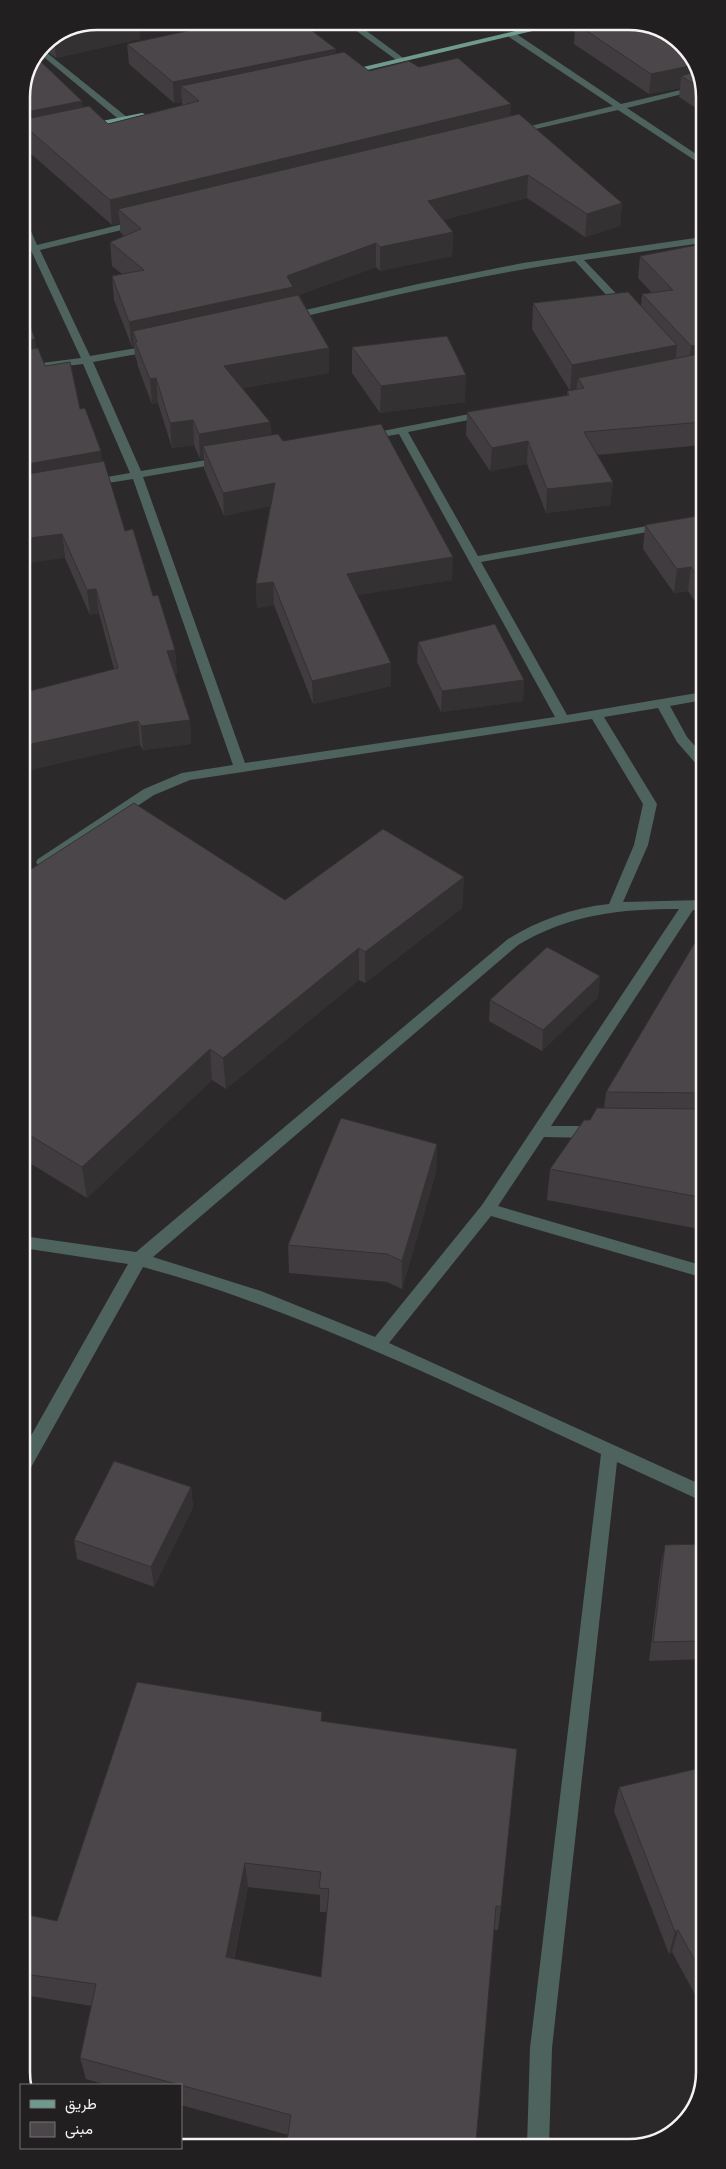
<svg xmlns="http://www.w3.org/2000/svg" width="726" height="2169" font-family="Quicksand,Vazirmatn,sans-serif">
<rect width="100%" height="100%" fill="#2c292b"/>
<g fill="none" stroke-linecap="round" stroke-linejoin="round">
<g fill="#4e635d" fill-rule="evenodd">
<path d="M343 21H353L406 60 399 62Z"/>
<path d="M509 33H515L621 104 702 85V89L627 108 702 158V165L618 110 514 134V130L613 106 509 37Z"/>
<path d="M41 48 128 118V122H122L39 53Z"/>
<path d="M22 219 27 222 37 245 139 220 144 223 142 225 40 250 90 356 154 345 159 348 154 351 93 362 141 471 224 457 229 460 224 463 143 477 245 763 555 717 399 434 366 440 361 437 362 435 485 411 489 412 490 414 489 416 408 432 478 556 664 523 670 526 664 529 481 562 567 715 703 692V700L670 706 687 737 703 755V767L698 766 677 742 658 708 604 717 657 804 648 845 623 902 703 900V910H693L551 1126H595L600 1128 603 1132 600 1136 595 1138 544 1137 498 1206 704 1266V1278L491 1216 389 1343 704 1486V1502L617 1462 552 2048 549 2146H527L530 2048 601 1454C485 1400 368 1344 247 1300 213 1287 178 1277 143 1267L29 1471 23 1473V1450L128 1264 23 1248V1236L136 1252 508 939C539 920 572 908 609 904L634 845 643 804 592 719 190 780 154 795 48 865H38L36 862 38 859 144 789 182 773 233 765 133 479 89 486 83 483 89 480 130 473 83 364 26 371 22 369V366L26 365 81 358 22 231ZM679 909 482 1205 375 1337 261 1291 153 1257 518 945C570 914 620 909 679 909Z"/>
<path d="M702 237V243L584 260 629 307 630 309 625 312 621 311 575 261C478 275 383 298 288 320L283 317 288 314 418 284 523 263Z"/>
</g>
<g fill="#6f9b8e" fill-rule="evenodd">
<path d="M558 21H575L346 75 342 72Z"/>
<path d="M142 113 145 114V118L87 130 83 127 87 124Z"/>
</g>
</g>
<g fill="#403c3f" fill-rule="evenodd">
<path d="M97 21H139L140 39 56 58 43 48 45 60 40 61 82 107 108 124 182 105V102L174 103 129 64 127 44 226 23 224 21H299L336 49V54L369 71 419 67 511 116 622 203 620 226 585 237 527 198 443 220 453 232 452 256 380 271 376 267 299 295 329 348V373L242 388 270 422 271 435 283 441 452 580 357 595 391 686 313 704 274 605 257 608 256 584 270 506 224 516 204 469V459H200L194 445 172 448 158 403 152 404 138 367 137 361 135 356 134 346 132 347 114 300 112 276 122 274 112 266 110 242 124 236 120 232V223L112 225 21 145V92L44 43Z"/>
<path d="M575 23 702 77V112L679 97 680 88 649 94 574 44Z"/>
<path d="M702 244 703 446 702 445 597 455 613 482 610 505 546 513 527 464 490 471 466 435 467 412 567 395V391H570L532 329 533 303 641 306 642 294 652 293 638 278 640 256Z"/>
<path d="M352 347 465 402 380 413 352 373Z"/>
<path d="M36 349 45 366 80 409 102 462 125 531 153 596 175 650 177 675H175L190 720 191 744 143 750 140 745 114 669 99 613 90 615 65 558Z"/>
<path d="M703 515V613L688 591 674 593 643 549 645 525Z"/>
<path d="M418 642 524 680 523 701 441 712 417 662Z"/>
<path d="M22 875 285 900 464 877 462 908 365 983 359 980 226 1089 212 1080 87 1198 23 1159Z"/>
<path d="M703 929 704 1230 547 1200 550 1169 604 1108 606 1092Z"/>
<path d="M600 976 598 997 542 1051 489 1021 490 1000Z"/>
<path d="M437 1144 436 1172 402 1289 387 1282 289 1273 288 1245Z"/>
<path d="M191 1487 193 1507 154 1587 77 1559 74 1540Z"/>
<path d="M704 1544V1659L649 1661 661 1564 665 1545Z"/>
<path d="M322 1721 501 1907 498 1930H494L288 2135 181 2105V2085H107L86 2079 80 2058 92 2006 24 1995V1914L57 1921ZM248 1887 320 1895V1912H327L321 1977 234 1959Z"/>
<path d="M704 1767 705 2013 672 1952 669 1954 614 1811 619 1787Z"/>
</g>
<g fill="#343133">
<path d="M126 21H139L140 39 56 58 54 39 63 35Z"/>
<path d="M43 44 45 60 35 63Z"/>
<path d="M336 49V70L181 86 182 102 174 103 173 82Z"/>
<path d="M694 65 702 77 681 76 680 88 649 94 651 74Z"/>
<path d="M82 101 84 122 21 123V113Z"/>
<path d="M511 104 510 129 118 209 120 223 112 225 110 200Z"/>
<path d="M528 175 527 198 428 224V201Z"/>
<path d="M622 203 620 226 585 237 587 214Z"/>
<path d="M453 232 452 256 380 271V247Z"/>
<path d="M376 243V267L294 297 137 342 133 331 134 346 132 347 129 322 287 276Z"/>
<path d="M35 339 38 362 22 365V341Z"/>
<path d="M703 344V367L689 369 691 346Z"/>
<path d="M677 345 674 372 584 388 578 378 576 391 570 392 572 365Z"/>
<path d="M329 348V373L226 391 224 366Z"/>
<path d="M466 375 465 402 380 413 381 386Z"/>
<path d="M156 378 158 403 152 404 150 379Z"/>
<path d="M193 420 194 445 172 448 170 423Z"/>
<path d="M270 422 271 447 203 446 204 459H200L199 434Z"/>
<path d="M528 441 527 464 490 471 492 448Z"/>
<path d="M101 451 104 475 22 489V465Z"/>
<path d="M613 482 610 505 546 513 547 489Z"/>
<path d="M275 483 276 505 224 516 223 493Z"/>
<path d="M62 534 65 558 22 564V539Z"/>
<path d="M453 557 452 580 347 597V574Z"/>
<path d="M691 567 688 591 674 593 677 569Z"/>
<path d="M273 582 274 605 257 608 256 584Z"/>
<path d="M96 589 99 613 90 615 87 590Z"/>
<path d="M175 650 177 675 169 676 167 651Z"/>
<path d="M391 663V686L313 704 312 681Z"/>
<path d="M524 680 523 701 441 712 442 691Z"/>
<path d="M190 720 191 744 143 750 141 726Z"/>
<path d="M138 721 140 745 22 772V746Z"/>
<path d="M464 877 462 908 365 983V952Z"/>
<path d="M359 948V980L226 1089 223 1058Z"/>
<path d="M600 976 598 997 542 1051 543 1030Z"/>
<path d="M210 1049 212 1080 87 1198 82 1167Z"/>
<path d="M437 1144 436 1172 402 1289V1261Z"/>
<path d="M191 1487 193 1507 154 1587 151 1567Z"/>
<path d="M245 1863 248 1887 229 1980 226 1957Z"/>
<path d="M678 1930 672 1952 669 1954 675 1932Z"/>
</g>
<g fill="#4a4649" stroke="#343133" fill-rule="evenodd">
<path d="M97 21H126L63 35Z"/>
<path d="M233 21H299L336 49 173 82 127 44Z"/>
<path d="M584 21H635L679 40 694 65 651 74 575 23Z"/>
<path d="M344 52 369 71 409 61 419 67 458 58 511 104 110 200 21 123V120L89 106 108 124 199 101 181 86Z"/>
<path d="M37 58 82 101 21 113V92Z"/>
<path d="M699 71 702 77V89L681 76Z"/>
<path d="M519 114 622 203 587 214 528 175 428 201 453 232 380 247 376 243 287 276 293 287 129 322 112 276 144 270 110 242 141 229 118 209Z"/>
<path d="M702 244 703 344 691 346 642 294 673 290 640 256Z"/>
<path d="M628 292 677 345 572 365 533 303Z"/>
<path d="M298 295 329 348 224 366 270 422 199 434 193 420 170 423 156 378 150 379 135 342H137L133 331Z"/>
<path d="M22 303 35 339 22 341Z"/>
<path d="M447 336 466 375 381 386 352 347Z"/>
<path d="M38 348 45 366 70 362 80 409 85 408 101 451 22 465V350Z"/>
<path d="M703 353V422L584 432 613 482 547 489 528 441 492 448 467 412 569 395 567 391 584 388 578 378Z"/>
<path d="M381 424 453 557 347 574 391 663 312 681 273 582 256 584 275 483 223 493 203 446 278 434 283 441Z"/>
<path d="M104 461 125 531 133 529 153 596 158 595 175 650 167 651 190 720 141 726 138 721 22 746V693L118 668 96 589 87 590 62 534 22 539V475Z"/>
<path d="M703 515V584L691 567 677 569 645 525Z"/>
<path d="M495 624 524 680 442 691 418 642Z"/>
<path d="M134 803 285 900 383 829 464 877 365 952 359 948 223 1058 210 1049 82 1167 23 1131 22 875Z"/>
<path d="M703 929 704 1093 606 1092Z"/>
<path d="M547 947 600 976 543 1030 490 1000Z"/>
<path d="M597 1108 704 1109V1198L550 1169 584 1120H590Z"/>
<path d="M341 1118 437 1144 402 1261 387 1254 288 1245Z"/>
<path d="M114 1461 191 1487 151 1567 74 1540Z"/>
<path d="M704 1544V1641L653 1642 665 1545Z"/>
<path d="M137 1682 322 1712 321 1721 517 1749 501 1907 496 1906 476 2142 487 2146 286 2147 291 2115 80 2058 96 1984 24 1974V1914L57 1921ZM245 1863 321 1872 319 1888 329 1889 321 1977 226 1957Z"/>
<path d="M704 1767 705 1979 678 1930 675 1932 619 1787Z"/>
</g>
<path d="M0 0H726V2169H0ZM97 30H629A67 67 0 0 1 696 97V2072A67 67 0 0 1 629 2139H97A67 67 0 0 1 30 2072V97A67 67 0 0 1 97 30Z" fill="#221f21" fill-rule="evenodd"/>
<path fill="none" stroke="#f5f3f4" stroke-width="2.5" d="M97 30H629A67 67 0 0 1 696 97V2072A67 67 0 0 1 629 2139H97A67 67 0 0 1 30 2072V97A67 67 0 0 1 97 30Z"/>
<rect x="20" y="2084" width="162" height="65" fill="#221f21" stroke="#767475"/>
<rect x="30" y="2100" width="25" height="8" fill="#6f9b8e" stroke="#767475"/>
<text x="65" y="2109" font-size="15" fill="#f5f3f4">طريق</text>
<rect x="30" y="2122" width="25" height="15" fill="#4a4649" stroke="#767475"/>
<text x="65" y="2134" font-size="15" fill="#f5f3f4">مبنى</text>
</svg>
